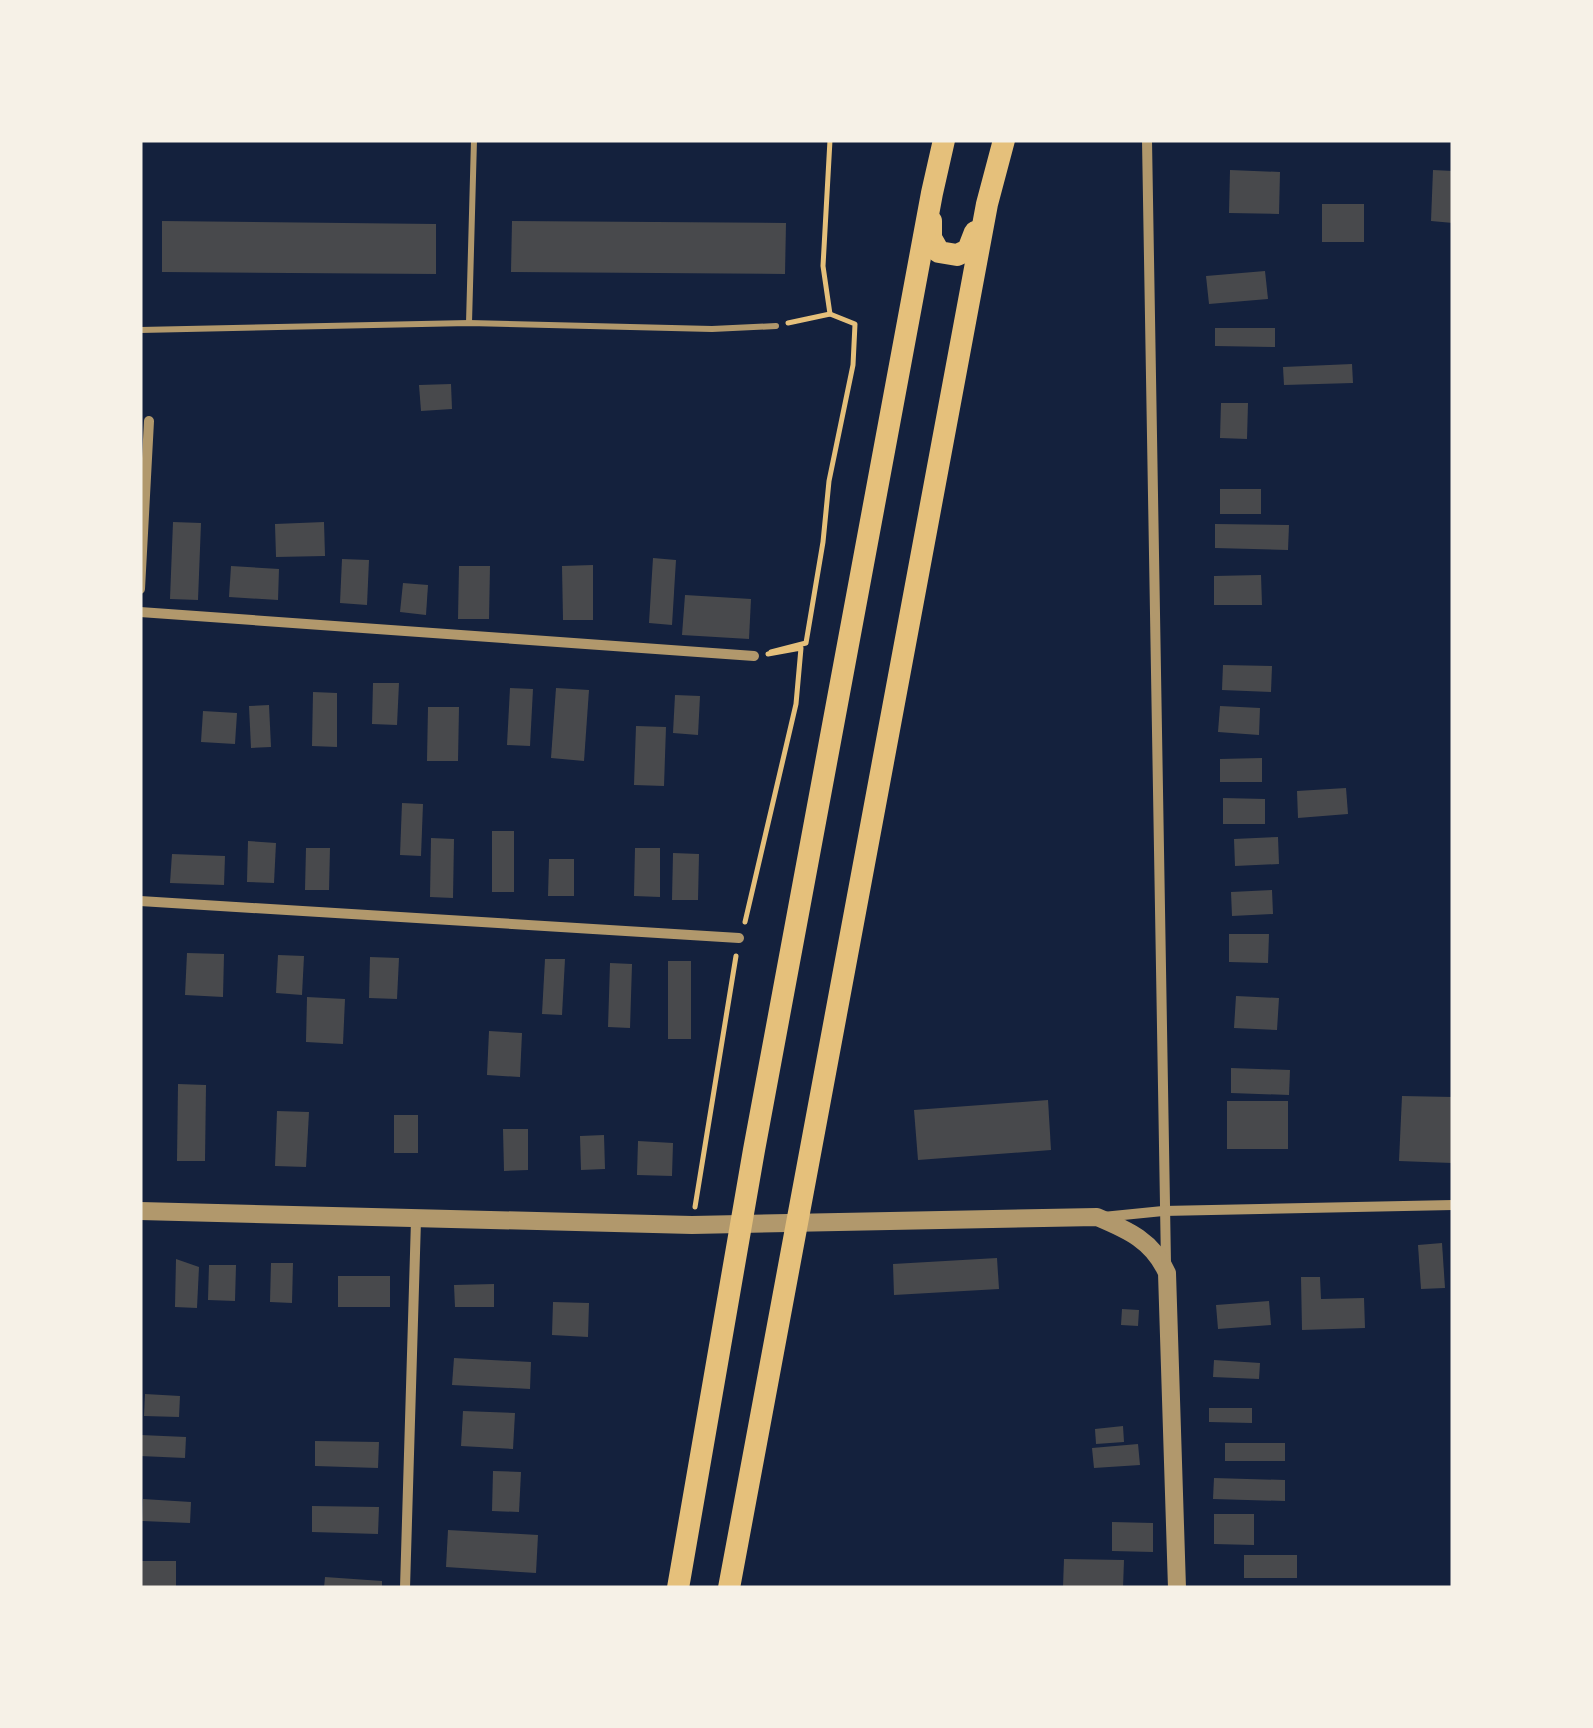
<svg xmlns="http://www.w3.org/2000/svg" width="1593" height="1728" font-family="'Open Sans',sans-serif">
<rect width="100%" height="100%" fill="#14213d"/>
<g fill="#48494c">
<path d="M1230 170 1280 172 1279 214 1229 213Z"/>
<path d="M1433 170 1453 171V223L1431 221Z"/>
<rect x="1322" y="204" width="42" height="38"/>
<path d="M162 221 436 224V274L162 272Z"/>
<path d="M512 221 786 223 785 274 511 272Z"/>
<path d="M1265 271 1268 299 1209 304 1206 276Z"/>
<path d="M1215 328H1275V347L1215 346Z"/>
<path d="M1352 364 1353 383 1284 385 1283 367Z"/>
<path d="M451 384 452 409 421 411 419 385Z"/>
<path d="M1221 403H1248L1247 439 1220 438Z"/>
<rect x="1220" y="489" width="41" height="25"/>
<path d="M173 522 201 523 198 600 170 599Z"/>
<path d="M324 522 325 556 276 557 275 524Z"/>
<path d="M1215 524 1289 525 1288 550 1215 548Z"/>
<path d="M653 558 676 560 672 625 649 623Z"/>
<path d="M342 559 369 560 367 605 340 603Z"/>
<path d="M593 565V620H563L562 566Z"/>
<path d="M231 566 279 569 278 600 229 597Z"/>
<path d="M459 566H490L489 619H458Z"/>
<path d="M1261 575 1262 605H1214V576Z"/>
<path d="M403 583 428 585 426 615 400 612Z"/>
<path d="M685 595 751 599 749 639 682 635Z"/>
<path d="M1223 665 1272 666 1271 692 1222 690Z"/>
<path d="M373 683H399L397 725 372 724Z"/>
<path d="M510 688 533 689 530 746 507 745Z"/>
<path d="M556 688 589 690 584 761 551 758Z"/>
<path d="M313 692 337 693V747L312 746Z"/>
<path d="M675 695 700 696 698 735 673 733Z"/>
<path d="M269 705 271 747 251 748 249 706Z"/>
<path d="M1220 706 1260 708 1259 735 1218 732Z"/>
<path d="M428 707H459L458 761H427Z"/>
<path d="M203 711 237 713 235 744 201 742Z"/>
<path d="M636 726 666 727 664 786 634 785Z"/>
<path d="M1262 758V782H1220V759Z"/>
<path d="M1346 788 1348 814 1298 818 1297 791Z"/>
<path d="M1223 798 1265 799V824H1223Z"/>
<path d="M402 803 423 804 421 856 400 855Z"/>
<rect x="492" y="831" width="22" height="61"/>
<path d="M1278 837 1279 864 1235 866 1234 839Z"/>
<path d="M431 838 454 839 453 898 430 897Z"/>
<path d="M248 841 276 843 274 883 247 882Z"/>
<path d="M306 848H330L329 890H305Z"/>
<path d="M635 848H660V897L634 896Z"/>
<path d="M673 853 699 854 698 900H672Z"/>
<path d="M172 854 225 856 224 885 170 883Z"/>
<path d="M549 859H574V896H548Z"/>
<path d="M1272 890 1273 914 1232 916 1231 892Z"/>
<path d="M1229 934H1269L1268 963 1229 962Z"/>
<path d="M187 953 224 954 223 997 185 995Z"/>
<path d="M278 955 304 956 302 995 276 993Z"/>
<path d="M370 957 399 958 397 999 369 998Z"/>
<path d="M545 959H565L562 1015 542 1014Z"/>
<rect x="668" y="961" width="23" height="78"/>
<path d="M610 963 632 964 630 1028 608 1027Z"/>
<path d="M1236 996 1279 998 1277 1030 1234 1028Z"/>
<path d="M307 997 345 999 343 1044 306 1042Z"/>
<path d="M489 1031 522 1033 520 1077 487 1075Z"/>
<path d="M1231 1068 1290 1070 1289 1095 1231 1093Z"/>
<path d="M178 1084 206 1085 205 1161H177Z"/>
<path d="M1402 1096 1453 1097 1452 1163 1399 1161Z"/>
<path d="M1048 1100 1051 1150 918 1160 914 1110Z"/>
<rect x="1227" y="1101" width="61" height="48"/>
<path d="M277 1111 309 1112 306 1167 275 1166Z"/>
<rect x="394" y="1115" width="24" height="38"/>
<path d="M503 1129H528V1170L504 1171Z"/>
<path d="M604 1135 605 1169 581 1170 580 1136Z"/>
<path d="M638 1141 673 1143 672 1176 637 1175Z"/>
<path d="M1442 1243 1445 1288 1421 1289 1418 1245Z"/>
<path d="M997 1258 999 1289 894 1295 893 1264Z"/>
<path d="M176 1259 199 1267 197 1308 175 1307Z"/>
<path d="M271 1263H293L292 1303 270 1302Z"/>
<path d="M209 1265H236L235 1301 208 1300Z"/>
<rect x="338" y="1276" width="52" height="31"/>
<path d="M1301 1277H1320L1321 1299 1364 1298 1365 1328 1302 1330Z"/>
<path d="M494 1284V1307H455L454 1285Z"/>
<path d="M1269 1301 1271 1325 1218 1329 1216 1305Z"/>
<path d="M553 1302 589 1303 588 1337 552 1335Z"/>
<path d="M1122 1309 1139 1310 1138 1326 1121 1325Z"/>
<path d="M454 1358 531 1362 530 1389 452 1385Z"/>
<path d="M1214 1360 1260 1363 1259 1379 1213 1377Z"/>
<path d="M145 1394 180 1396 179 1417 144 1416Z"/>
<path d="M1209 1408H1252V1423L1209 1422Z"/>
<path d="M463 1411 515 1413 513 1449 461 1446Z"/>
<path d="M1123 1426 1124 1442 1096 1444 1095 1429Z"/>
<path d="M141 1435 186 1437 185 1458 140 1456Z"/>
<path d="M315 1441 379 1442 378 1468 315 1466Z"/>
<rect x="1225" y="1443" width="60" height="18"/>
<path d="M1138 1444 1140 1465 1094 1468 1092 1448Z"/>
<path d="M493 1471 521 1472 519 1512 492 1511Z"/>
<path d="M1214 1478 1285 1480V1501L1213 1499Z"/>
<path d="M143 1499 191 1502 190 1523 142 1521Z"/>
<path d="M312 1506 379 1507 378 1534 312 1532Z"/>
<path d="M1214 1514H1254V1545L1214 1544Z"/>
<path d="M1112 1522 1153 1523V1552L1112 1551Z"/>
<path d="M448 1530 538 1535 536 1573 446 1567Z"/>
<rect x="1244" y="1555" width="53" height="23"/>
<path d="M1064 1559 1124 1560 1123 1588 1063 1587Z"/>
<path d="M140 1561H176V1587L140 1588Z"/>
<path d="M325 1577 382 1581V1588H324Z"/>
</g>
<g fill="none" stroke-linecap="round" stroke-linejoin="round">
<g stroke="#e5c07b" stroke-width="5">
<path d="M830 140 823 266 830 314"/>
<path d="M771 652 806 643 823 542 829 481 853 365 855 324 830 314 788 323"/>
<path d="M745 922 796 704 801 648 768 654"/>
<path d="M695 1207 736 956"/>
</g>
<g stroke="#b1986c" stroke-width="6">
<path d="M469 323 474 140"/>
<path d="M140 330 469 323 712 329 776 326"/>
</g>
<g stroke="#b1986c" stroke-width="10">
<path d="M1147 140 1166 1264"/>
<path d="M140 589 149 421"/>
<path d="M140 612 754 656"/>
<path d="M140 901 739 938"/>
<path d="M1103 1217 1163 1211 1453 1205"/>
<path d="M405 1588 416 1220"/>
</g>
<path stroke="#b1986c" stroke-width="18" d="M140 1211 692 1225 1097 1217C1128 1230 1153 1241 1167 1273L1177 1588"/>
<g stroke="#e5c07b" stroke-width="22">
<path d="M931 221V238L939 252 957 255 968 250 975 232"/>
<path d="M678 1588 754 1150 932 193 944 140"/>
<path d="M729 1588 987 204 1004 140"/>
</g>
</g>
<rect width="1593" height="1728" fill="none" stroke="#f6f1e7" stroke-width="285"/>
</svg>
